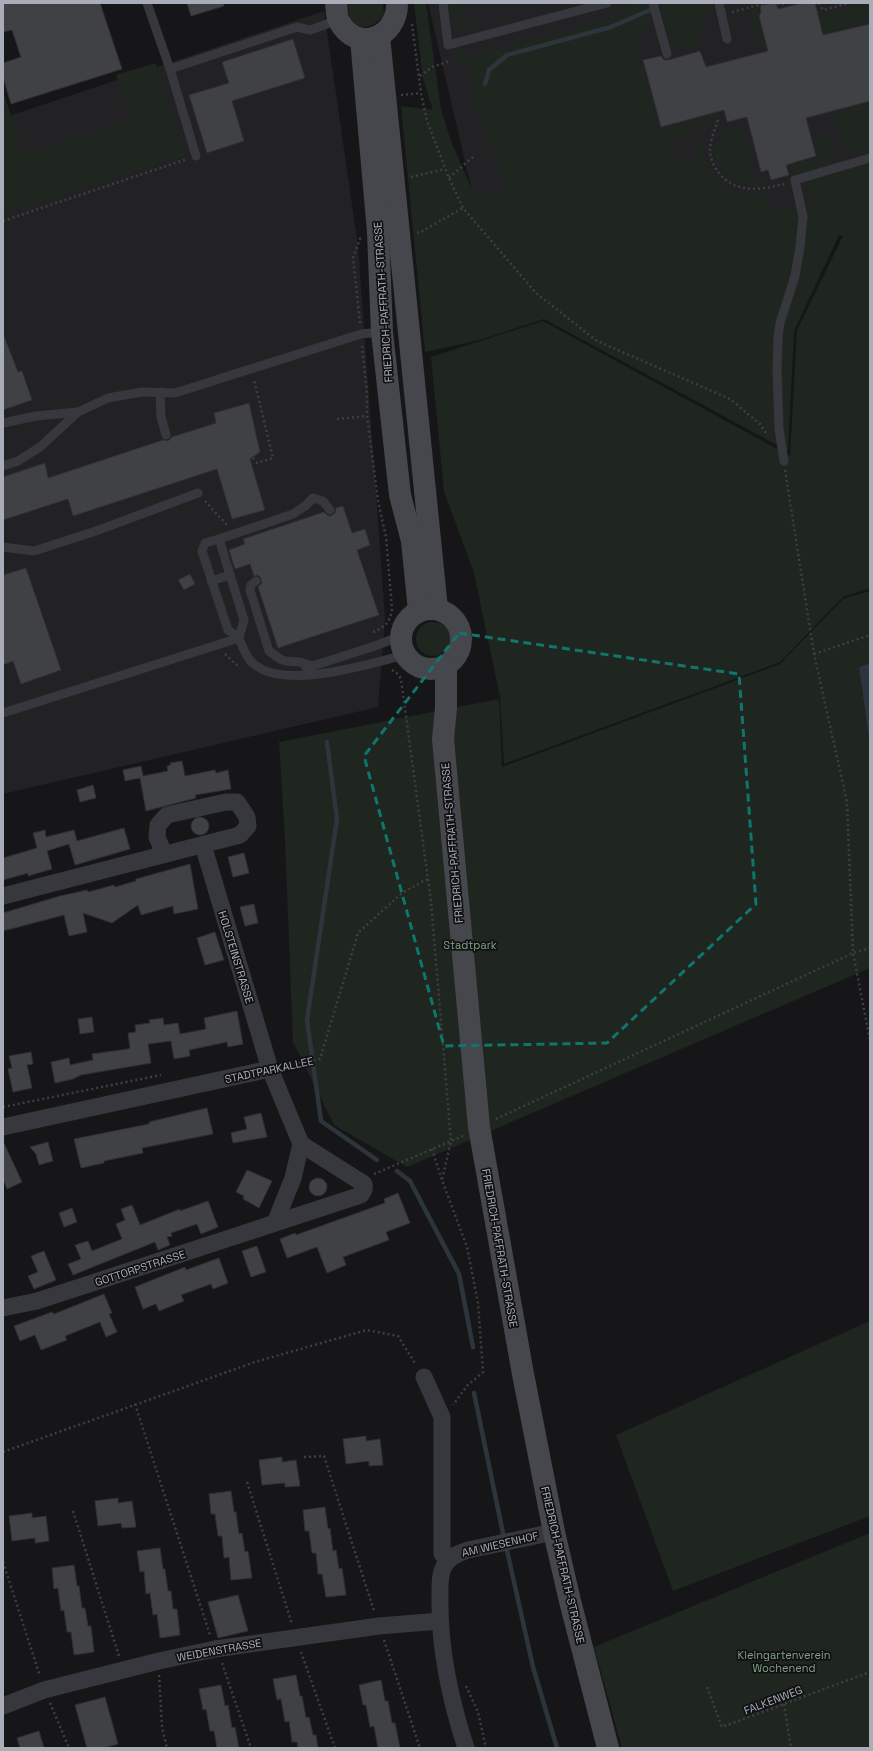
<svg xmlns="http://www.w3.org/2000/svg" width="873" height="1751" font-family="'Space Grotesk',sans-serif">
<rect width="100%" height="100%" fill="#161618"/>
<g fill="#222225">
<path d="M428 3H870V209L824 240 474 200Z"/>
<path d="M324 11 358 246 385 618 378 707 3 794V118Z"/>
</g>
<g fill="#1e261f">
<path d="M348 3H383L384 15C375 27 357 34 349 16 348 12 348 7 348 3Z"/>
<path d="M414 3H426L441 109 451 141 476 199 507 186 483 128 473 95 467 59 457 61 455 51 456 49 464 47 467 57 622 16 620 7 633 3H651L654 16 648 31 637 35 643 58H641L659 129 716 114 715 119 698 123 701 133 695 134 692 121 686 122 690 136 672 141 678 164 701 158 698 147 703 146C713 181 728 198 766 195L771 212 797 205 804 210 813 206 807 182 870 163V588L843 597 780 662 504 764 500 697 474 573 444 491 431 357 543 321 790 456 797 330 843 236 839 235 794 331 788 451 544 319 480 340 425 352 401 106 433 110 423 79Z"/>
<path d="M448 3H460L466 26 478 24V29C456 37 450 21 448 3Z"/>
<path d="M659 3H714L699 36 701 44 700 46 683 51 675 44 670 41Z"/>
<path d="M870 3V22L835 31 839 48 828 51 817 9H820L822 15Z"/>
<path d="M758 6 760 13 757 16 765 46 756 43 748 10Z"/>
<path d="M155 63 185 156 4 213 3 91 24 155 131 121 116 75Z"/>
<path d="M870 103V154L853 156 844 148 833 112Z"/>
<path d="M741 125 756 178 764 180 767 185C742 190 703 170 717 140L727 137 724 129Z"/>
<path d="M821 134C831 141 842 154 828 166L794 176 791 165 817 157 812 136Z"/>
<path d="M870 591V663L859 667 870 746V968L407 1167 334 1125 293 1042 285 840 279 742 499 699 502 767 780 664 843 599Z"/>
<circle cx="433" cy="639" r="17"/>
<path d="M870 1321V1516L673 1591 616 1435Z"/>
<path d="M870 1533V1748H622L594 1647Z"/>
</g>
<path fill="#2c353c" d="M870 663V746L859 667Z"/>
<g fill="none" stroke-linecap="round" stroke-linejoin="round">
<g stroke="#2c353c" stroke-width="4.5">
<path d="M485 84 489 70 507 55 611 27 650 10"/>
<path d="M327 742 337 819 307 1020 321 1121 377 1160"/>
<path d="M397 1171 410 1181 459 1274 473 1347"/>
<path d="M474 1393 504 1538"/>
<path d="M506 1546 533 1667 557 1748"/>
</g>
</g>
<g fill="#404145" stroke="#303034">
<path d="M3 3H100L122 69 11 104 3 77V63L21 57 12 30 3 32Z"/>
<path d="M187 3H223L224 6 191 16Z"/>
<path d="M771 3H776L778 9 802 3H815L823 35 870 24V101L806 118 816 156 786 165 789 175 771 180 768 170 761 172 747 117 727 122 724 110 661 127 643 60 661 56 664 60H668L700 51 706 67 768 51 759 16 761 12 760 6Z"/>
<path d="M293 39 305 78 232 101 244 141 207 153 189 95 229 83 222 62Z"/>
<path d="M3 336H4L18 372 22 371 32 400 3 410Z"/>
<path d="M249 403 260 452 250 459 265 510 232 519 217 469 73 516 68 499 3 520V477L45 463 48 478 163 440 168 441 172 437 216 423 214 413Z"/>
<path d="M343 506 352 533 365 529 370 545 357 550 379 615 278 648 258 587 262 583 261 578 258 575 254 576 250 564 235 569 229 550 245 544 243 539 324 512 327 515 331 516 335 513 336 508Z"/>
<path d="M26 568 61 670 21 684 13 661 3 665V575Z"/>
<path d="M190 574 195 584 184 590 178 580Z"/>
<path d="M182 761 185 776 215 770 216 773 228 770 231 789 195 795 196 798 146 811 140 778 125 781 123 770 141 766 143 776 168 771 167 766 171 765 170 763Z"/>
<path d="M93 785 96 798 80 802 77 790Z"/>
<circle cx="200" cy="826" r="9"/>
<path d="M124 828 130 849 75 865 69 844 47 851 52 869 28 876V873L3 880V858L37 848 33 833 45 830 46 837 74 830 77 841Z"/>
<path d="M244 853 249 873 233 877 228 857Z"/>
<path d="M190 864 198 909 174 914 173 906 141 915 138 905 112 923 83 913 87 932 69 936 64 915 3 931V913L60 896 87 890 88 892 114 885 115 887 136 881V879Z"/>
<path d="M254 904 258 923 245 926 240 907Z"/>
<path d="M215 932 224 960 205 965 197 938Z"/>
<path d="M237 1011 243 1044 228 1047 227 1042 189 1050 190 1056 174 1059 171 1041 148 1044 151 1063 81 1075 73 1079 55 1083 51 1062 69 1058 70 1065 93 1060 92 1054 128 1049 130 1048 128 1033 136 1032 135 1025 150 1023 149 1020 163 1018 164 1025 178 1023 180 1034 206 1029 204 1018Z"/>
<path d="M92 1017 94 1032 80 1034 78 1019Z"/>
<path d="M31 1052 33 1064 27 1065 32 1088 13 1092 8 1069 12 1068 9 1056Z"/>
<path d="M207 1108 213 1134 142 1148 143 1153 104 1161V1163L81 1168 74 1139 149 1124V1122Z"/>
<path d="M261 1113 267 1137 233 1143 231 1133 247 1129 244 1117Z"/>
<path d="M3 1141 22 1182 7 1189 3 1179Z"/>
<path d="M48 1142 53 1161 39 1165 36 1154 30 1147Z"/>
<path d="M247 1170 272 1181 259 1208 243 1199 244 1196 236 1192Z"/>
<circle cx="318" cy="1187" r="9"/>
<path d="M398 1193 410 1223 386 1232 389 1240 343 1257 346 1265 327 1273 317 1247 287 1258 280 1239 295 1233 296 1235 385 1203 384 1199Z"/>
<path d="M208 1201 218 1227 201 1234 197 1224 171 1233 172 1236 167 1237 170 1245 158 1250 155 1242 73 1275 68 1264 81 1259 75 1245 88 1241 92 1251 122 1239 116 1224 125 1220 121 1209 132 1205 140 1225 180 1209V1211Z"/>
<path d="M72 1208 77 1222 64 1227 59 1213Z"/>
<path d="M257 1246 266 1272 251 1277 242 1251Z"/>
<path d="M44 1251 56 1280 34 1289 28 1276 38 1272 31 1256Z"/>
<path d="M219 1258 228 1283 213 1289 211 1284 181 1295 184 1301 159 1311 156 1304 143 1309 135 1287 185 1267 186 1270Z"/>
<path d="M104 1294 112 1313 109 1314 117 1332 106 1337 100 1322 65 1336 67 1340 41 1350 35 1335 20 1341 14 1326 52 1312 54 1314Z"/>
<path d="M366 1436V1441L380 1439 383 1465 369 1466V1461L346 1464 343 1439Z"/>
<path d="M282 1457V1462L296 1460 300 1486 285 1487V1483L262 1485 259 1460Z"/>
<path d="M231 1491 234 1512H236L239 1534 242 1533 245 1552 248 1551 252 1578 231 1580 229 1557 224 1558 222 1536H218L215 1514H211L209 1494Z"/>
<path d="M118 1498V1503L132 1501 136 1527 122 1528 121 1523 98 1526 95 1501Z"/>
<path d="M325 1507 328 1529 330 1528 333 1551 336 1550 339 1569 342 1568 346 1595 326 1597 322 1574H318L316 1553H312L309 1531H305L303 1510Z"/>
<path d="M32 1513V1518L46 1516 49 1541 35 1543V1538L12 1541 9 1516Z"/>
<path d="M160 1548 163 1569H165L168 1591H171L173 1609H177L180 1635 160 1638 157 1614 153 1615 150 1593 146 1594 144 1571 140 1572 137 1551Z"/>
<path d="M74 1565 77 1586H79L82 1608H85L88 1626H91L94 1652 74 1655 71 1632H67L64 1610 61 1611 58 1588 54 1589 52 1568Z"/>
<path d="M238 1595 248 1631 218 1638 208 1602Z"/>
<path d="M296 1675 300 1696H302L306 1718 309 1717 313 1735H316L318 1748H298L297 1742H292L289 1721 285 1722 281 1699 277 1700 273 1679Z"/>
<path d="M381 1680 385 1701H388L392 1723H395L400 1748H378L374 1726 370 1727 366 1705H363L359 1685Z"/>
<path d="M221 1685 225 1706 228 1705 232 1728 235 1727 239 1748H217L214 1731H210L206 1709 203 1710 199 1689Z"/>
<path d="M105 1697 118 1744 103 1748H87L75 1705Z"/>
<path d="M39 1731 44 1748H20L17 1738Z"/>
</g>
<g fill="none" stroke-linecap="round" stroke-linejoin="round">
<g stroke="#3d3f44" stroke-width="2.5" stroke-dasharray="2 3" stroke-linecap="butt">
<path d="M778 3 779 5 787 3"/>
<path d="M819 3 823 10 850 3"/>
<path d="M732 12 766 3"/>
<path d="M412 24 421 93 427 121 449 178 463 208 536 293 597 341 730 399 760 424 768 436"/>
<path d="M420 76 432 67 450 61"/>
<path d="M401 95 421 93"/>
<path d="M718 120C715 130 710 140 710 150 710 158 714 167 719 173 736 194 761 190 784 184"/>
<path d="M411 177 445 169"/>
<path d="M449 178 474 156"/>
<path d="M3 221 187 159"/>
<path d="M417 232 419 233 463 208"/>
<path d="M360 323 353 258 361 236"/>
<path d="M362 346 367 394V416L378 501 386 537 392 609C390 624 384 627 372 633"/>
<path d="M337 419 367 416"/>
<path d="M253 458 257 463 273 458 254 380"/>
<path d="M785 470 814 654 847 802 853 953 870 1040"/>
<path d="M205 501 227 525"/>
<path d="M225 654 240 668"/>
<path d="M814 654 870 635"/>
<path d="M392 670 398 674 401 679 431 902 451 1141 442 1180 467 1247 478 1303 483 1372 467 1386 453 1405"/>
<path d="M284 1066 320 1059 358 933 402 893 427 879"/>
<path d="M3 1107 161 1075"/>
<path d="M496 1119 853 953 870 948"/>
<path d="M432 1149 442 1180"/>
<path d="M374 1174 463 1136"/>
<path d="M135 1404 210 1635"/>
<path d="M3 1452 255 1362 367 1330 398 1336 416 1365"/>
<path d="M304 1457 324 1456 374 1611"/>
<path d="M247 1482 292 1624"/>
<path d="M73 1511 119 1656"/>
<path d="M3 1562 40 1676"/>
<path d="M384 1640 420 1748"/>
<path d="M301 1652 335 1748"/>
<path d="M222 1663 251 1748"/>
<path d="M159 1675 162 1727 167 1748"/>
<path d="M466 1686 478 1712 486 1748"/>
<path d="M707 1687 722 1727 870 1672"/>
<path d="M50 1703 69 1748"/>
<path d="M784 1704 791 1748"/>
</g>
<g stroke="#37383d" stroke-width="9">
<path d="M147 3 170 69 196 156"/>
<path d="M443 3 448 45 607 3"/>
<path d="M653 3 667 54"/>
<path d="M719 3 727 39"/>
<path d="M170 69 297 27 310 30 338 20"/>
<path d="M160 392 161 417 166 435"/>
<path d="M3 423 36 416 78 412"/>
<path d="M784 461 779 429 777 369 778 338 780 323 795 276 800 247 803 217 795 180 870 158"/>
<path d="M3 466 18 461 40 447 78 412 108 398 142 392 175 393 361 334 382 332"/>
<path d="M219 539 293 514 305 506 313 498 323 501 330 510"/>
<path d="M3 547 34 551 96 531 198 493"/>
<path d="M211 581 230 575"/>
<path d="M256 581 251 585 250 590 269 651 280 659 286 661 300 662 312 666"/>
<path d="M239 638 244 620 219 539 205 543 202 551 228 630C231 632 235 634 237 637 244 644 243 656 255 665 288 690 368 664 405 655"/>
<path d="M306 668 372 647 401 636"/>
<path d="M3 713 239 638"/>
</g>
<g stroke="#37383d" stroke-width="17">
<path d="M203 845 270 1069 301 1144 293 1178 275 1223"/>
<path d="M3 896 240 835 248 826 247 817 237 802H226L167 815 158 825 157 837 164 854"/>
<path d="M3 1127 270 1069"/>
<path d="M3 1308 37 1301 361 1195C364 1191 365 1189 364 1184L301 1144"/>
<path d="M424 1377 442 1417V1554L448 1560"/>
<path d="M3 1706 44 1690 159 1661 215 1649 379 1626 440 1621"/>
<path d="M466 1748C450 1699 439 1649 440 1597 440 1586 439 1571 447 1562 452 1555 461 1553 468 1550L554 1532"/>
</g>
<g stroke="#45474d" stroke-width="22">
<path d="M336 3C337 9 336 16 339 21 356 54 398 38 397 3"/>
<path d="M379 36 437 609"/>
<path d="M361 39 378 232 382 332 400 495 412 541 419 611"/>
<circle cx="431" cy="639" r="30"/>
<path d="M446 666V708L443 739 479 1127 523 1374 554 1532 570 1601 608 1748"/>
</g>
</g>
<path fill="none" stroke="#0f766e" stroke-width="3" stroke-dasharray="8 5" stroke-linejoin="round" d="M459 633 739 674 756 904 607 1043 444 1046 364 756Z"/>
<g text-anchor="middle" stroke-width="3.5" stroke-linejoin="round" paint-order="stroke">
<g font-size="11" fill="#a8adb8" stroke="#111113">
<text transform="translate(383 302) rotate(-94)" y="4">FRIEDRICH-PAFFRATH-STRASSE</text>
<text transform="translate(452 843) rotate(-95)" y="4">FRIEDRICH-PAFFRATH-STRASSE</text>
<text transform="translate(236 957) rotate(73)" y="4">HOLSTEINSTRASSE</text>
<text transform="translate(269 1070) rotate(-12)" y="4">STADTPARKALLEE</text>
<text transform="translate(500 1248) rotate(80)" y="4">FRIEDRICH-PAFFRATH-STRASSE</text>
<text transform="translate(140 1268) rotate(-18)" y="4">GOTTORPSTRASSE</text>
<text transform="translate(500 1544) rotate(-13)" y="4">AM WIESENHOF</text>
<text transform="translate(563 1565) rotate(77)" y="4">FRIEDRICH-PAFFRATH-STRASSE</text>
<text transform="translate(219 1650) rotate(-10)" y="4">WEIDENSTRASSE</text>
<text transform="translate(773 1700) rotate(-21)" y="4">FALKENWEG</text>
</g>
<g font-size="11" fill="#7fa381" stroke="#111113">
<text x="470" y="949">Stadtpark</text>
<text x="784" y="1659">Kleingartenverein<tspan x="784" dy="13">Wochenend</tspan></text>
</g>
</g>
<rect width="873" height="1751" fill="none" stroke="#a8adb8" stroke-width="8"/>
</svg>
